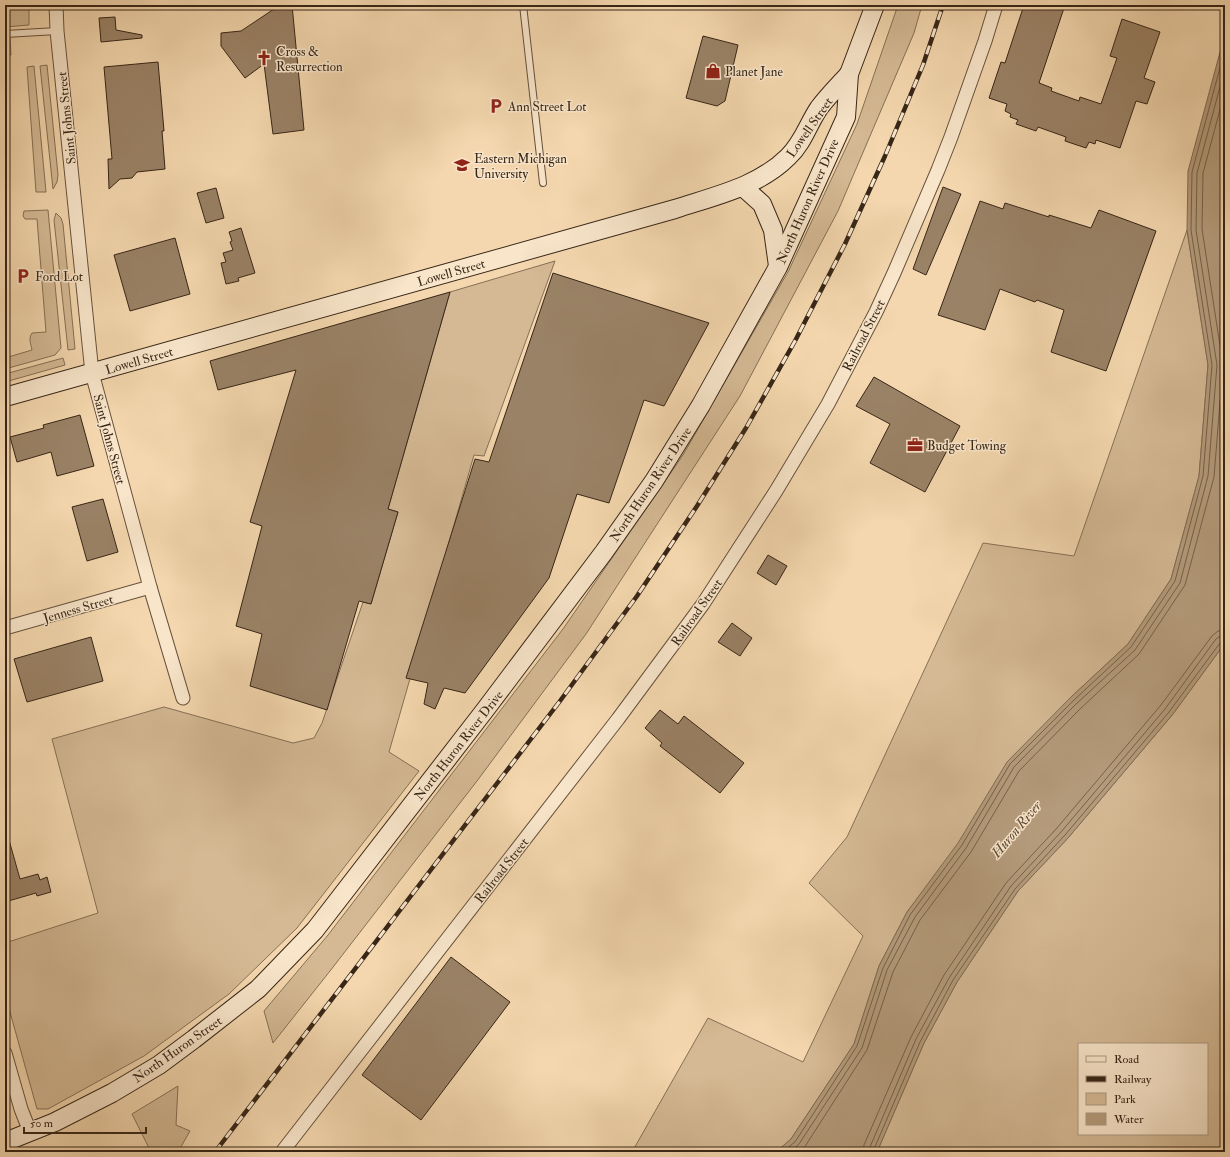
<svg xmlns="http://www.w3.org/2000/svg" width="1230" height="1157" font-family="'IM FELL Double Pica',serif">
<rect width="100%" height="100%" fill="#f4d7ae"/>
<filter id="stains"><feTurbulence type="fractalNoise" baseFrequency=".005" numOctaves="4"/><feColorMatrix values="0 0 0 0 .2 0 0 0 0 .09 0 0 0 0 .02 0 0 0 .5 -.17"/></filter>
<radialGradient id="worn" r=".72"><stop offset=".6" stop-color="#630" stop-opacity="0"/><stop offset="1" stop-color="#630" stop-opacity=".3"/></radialGradient>
<g fill="#d4b994" stroke="#867056" fill-rule="evenodd">
<path d="M5 5H29V25L5 27Z"/>
<path d="M898 5H922L914 33 838 211 740 396 586 634 477 781 330 971 273 1043 264 1011 328 935 563 629 683 455 789 270 857 124Z"/>
<path d="M10 38 11 55 5 56V39Z"/>
<path d="M47 65 58 175 57 182 53 189 40 66Z"/>
<path d="M34 66 46 192H36L27 67Z"/>
<path d="M48 210 61 348 55 355 5 369V358L32 350C31 344 28 339 32 333L46 332 37 219H25L23 216 24 211Z"/>
<path d="M56 213 61 218 63 224 75 349 68 350 54 220Z"/>
<path d="M1187 230 1208 365 1199 476 1171 579 1128 644 1070 698 907 912 879 966 854 1044 791 1139 776 1152H632L708 1018 803 1062 863 936 809 883 847 837 983 543 1074 556Z"/>
<path d="M555 261 484 456 474 455 389 752 419 771 297 928 229 994 144 1056 48 1109H37L5 994V943L98 913 52 739 164 707 293 743 314 738 322 723 363 602 371 604 398 512 388 509 450 292Z"/>
<path d="M63 358 65 365 5 382V374Z"/>
<path d="M1225 643V1152H877L924 1043 957 982 1018 891 1068 838 1173 714ZM1079 1044H1207V1134H1079Z"/>
<path d="M178 1086 176 1125 190 1131 178 1152H151L132 1114Z"/>
</g>
<path fill="#b49b7b" stroke="#826c53" d="M1225 19V643L1173 714 1068 838 1018 891 957 982 924 1043 877 1152H776L791 1139 854 1044 879 966 907 912 958 843 1007 762 1070 698 1128 644 1171 579 1199 476 1208 365 1187 230 1188 171 1223 41Z"/>
<g fill="none" stroke-linecap="round" stroke-linejoin="round">
<g stroke="#766049" stroke-width="1">
<path d="M782 1152 795 1142 857 1046 883 968 910 915 962 845 1010 764 1073 701 1131 647 1175 581 1203 476 1212 365 1191 230 1192 172 1225 49"/>
<path d="M790 1152 799 1144 862 1048 887 970 915 917 966 848 1014 767 1076 704 1135 650 1180 583 1208 476 1217 365 1196 230 1197 173 1225 68"/>
<path d="M800 1152 804 1148 867 1050 893 972 920 920 971 852 1019 771 1080 709 1139 654 1185 585 1214 477 1223 365 1202 229 1203 173 1225 91"/>
<path d="M863 1152 864 1145 911 1037 944 975 1006 883 1057 828 1161 705 1212 636 1218 631 1225 630"/>
<path d="M869 1152 870 1147 916 1039 949 978 1011 886 1061 832 1165 709 1216 639 1220 636H1225"/>
<path d="M874 1152V1149L920 1042 953 980 1015 889 1065 835 1169 712 1220 643 1225 641"/>
</g>
</g>
<g fill="#9a8266" stroke="#382617">
<path d="M280 5H292L304 130 273 134 264 64 245 78 221 46V33L241 31Z"/>
<path d="M1024 5H1065L1039 83 1052 88 1051 91 1079 101 1080 97 1101 104 1117 58 1110 56 1122 19 1160 32 1144 78 1155 82 1147 104 1136 101 1120 148 1096 140 1095 144 1089 142 1086 148 1065 141 1066 137 1038 127 1036 131 1016 124 1018 120 1010 117 1011 114 1005 111 1007 104 989 98 1001 62 1005 63Z"/>
<path d="M115 17 116 30 142 35V38L101 42 99 18Z"/>
<path d="M703 36 738 45 725 101 717 106 686 98Z"/>
<path d="M158 62 164 131H162L165 169 137 172 132 178 120 179 109 189 108 159H112L104 67Z"/>
<path d="M943 187 961 194 926 275 913 269Z"/>
<path d="M216 188 224 218 206 223 197 193Z"/>
<path d="M980 201 1003 209 1005 203 1049 217V215L1091 228 1099 210 1156 231 1106 371 1051 352 1064 310 1037 300 1035 302 1000 289 985 330 938 315Z"/>
<path d="M241 228 255 273 238 278 239 281 226 284 221 263 226 262 223 253 233 250 230 242 232 241 229 232Z"/>
<path d="M175 238 190 294 130 311 114 255Z"/>
<path d="M553 273 709 323 664 406 644 400 609 503 577 494 549 578 465 693 444 688 435 709 424 704 428 683 406 678 475 459 489 462Z"/>
<path d="M450 292 388 509 398 512 371 604 359 601 327 710 250 686 262 634 236 626 262 526 250 522 296 370 218 390 210 361Z"/>
<path d="M874 377 960 426 925 492 870 463 890 424 856 406Z"/>
<path d="M80 415 94 466 57 476 51 452 17 462 10 437 44 428 43 425Z"/>
<path d="M103 499 118 552 87 561 72 507Z"/>
<path d="M768 555 787 566 776 585 757 573Z"/>
<path d="M732 623 752 638 740 656 718 642Z"/>
<path d="M91 637 103 681 27 702 14 659Z"/>
<path d="M660 710 678 724 684 716 744 763 720 793 660 746 662 743 645 728Z"/>
<path d="M9 840 20 879 38 874 40 880 47 877 51 892 37 896 36 893 5 902V841Z"/>
<path d="M451 957 510 1002 421 1120 362 1075Z"/>
</g>
<g fill="none" stroke-linecap="round" stroke-linejoin="round">
<defs>
<g id="lane">
<path d="M523 5 543 183"/>
<path d="M5 34 57 31"/>
</g>
<g id="street">
<path d="M56 5 57 31 92 373 150 587 183 698"/>
<path d="M5 628 150 587"/>
<path d="M5 1053 21 1109 30 1132"/>
<path d="M282 1152 618 719 703 604 776 491 828 404 876 312 894 273 938 170 951 137 985 41 996 5"/>
</g>
<g id="secondary">
<path d="M743 187 762 204 773 230 778 266"/>
<path d="M5 397 675 209C714 196 758 187 788 157 803 143 808 124 819 108 828 96 839 85 849 74"/>
<path d="M5 1142 55 1122 112 1093 159 1065 194 1039 258 989 315 930 485 710 604 552 654 481 701 405 778 267 846 117 849 74 875 5"/>
</g>
</defs>
<use href="#lane" stroke="#67523d" stroke-width="8"/>
<use href="#street" stroke="#67523d" stroke-width="15"/>
<use href="#secondary" stroke="#382617" stroke-width="20"/>
<use href="#lane" stroke="#f8e5ca" stroke-width="6"/>
<use href="#street" stroke="#f8e5ca" stroke-width="13"/>
<use href="#secondary" stroke="#f8e5ca" stroke-width="18"/>
<defs>
<path id="rail" d="M215 1152 560 701 637 596 697 506 746 428 795 341 845 244 885 156 923 65 943 5"/>
</defs>
<use href="#rail" stroke="#382617" stroke-width="4.5"/>
<use href="#rail" stroke="#f8e5ca" stroke-width="3" stroke-dasharray="9" stroke-linecap="butt"/>
</g>
<defs>
<symbol id="church-bare" viewBox="-9 -9 18 18"><path d="M-1.2-6h2.4v3.5h3.3v2.4h-3.3V6h-2.4V-.1h-3.3v-2.4h3.3Z" fill="#8f2418" stroke="#f8e5ca" stroke-width="2.5" paint-order="stroke"/></symbol>
<symbol id="shop-bare" viewBox="-9 -9 18 18"><path d="M-5-2.5h2.3a2.7 3.5 0 0 1 5.4 0H5L5.5 6h-11ZM-1.5-2.5h3a1.5 2.3 0 0 0-3 0Z" fill="#8f2418" stroke="#f8e5ca" stroke-width="2.5" paint-order="stroke"/></symbol>
<symbol id="parking-bare" viewBox="-9 -9 18 18"><path d="M-3.5-5.5H1a3.5 3.5 0 0 1 0 7H-1V5.5H-3.5ZM-1-3.4V-.6H.8a1.4 1.4 0 0 0 0-2.8Z" fill="#8f2418" stroke="#f8e5ca" stroke-width="2.5" paint-order="stroke"/></symbol>
<symbol id="university-bare" viewBox="-9 -9 18 18"><path d="M0-5L7-2L0 1L-7-2ZM-4 1L0 2.5L4 1V4Q0 6-4 4Z" fill="#8f2418" stroke="#f8e5ca" stroke-width="2.5" paint-order="stroke"/></symbol>
<symbol id="office-bare" viewBox="-9 -9 18 18"><path d="M-6-3h4V-5.5h4V-3h4V5H-6ZM-1-4.5V-3h2v-1.5ZM-6 0V1H6V0Z" fill="#8f2418" stroke="#f8e5ca" stroke-width="2.5" paint-order="stroke"/></symbol>
</defs>
<g fill-rule="evenodd">
<use href="#church-bare" x="253" y="47" width="22" height="22"/>
<use href="#shop-bare" x="702" y="60" width="22" height="22"/>
<use href="#parking-bare" x="485" y="95" width="22" height="22"/>
<use href="#university-bare" x="451" y="154" width="22" height="22"/>
<use href="#parking-bare" x="12" y="265" width="22" height="22"/>
<use href="#office-bare" x="904" y="434" width="22" height="22"/>
</g>
<g text-anchor="middle" stroke-width="3" stroke-linejoin="round" paint-order="stroke">
<g font-size="13" fill="#382617" stroke="#f8e5ca" text-anchor="start">
<text x="276" y="56">Cross &amp;<tspan x="276" dy="15">Resurrection</tspan></text>
<text x="725" y="76">Planet Jane</text>
<text x="508" y="111">Ann Street Lot</text>
<text x="474" y="163">Eastern Michigan<tspan x="474" dy="15">University</tspan></text>
<text x="35" y="281">Ford Lot</text>
<text x="927" y="450">Budget Towing</text>
</g>
<g font-size="13" fill="#382617" stroke="#f8e5ca">
<text transform="translate(66 118) rotate(-96)" y="5">Saint Johns Street</text>
<text transform="translate(809 127) rotate(-55)" y="5">Lowell Street</text>
<text transform="translate(807 201) rotate(-66)" y="5">North Huron River Drive</text>
<text transform="translate(451 272) rotate(-16)" y="5">Lowell Street</text>
<text transform="translate(863 335) rotate(-63)" y="5">Railroad Street</text>
<text transform="translate(139 360) rotate(-16)" y="5">Lowell Street</text>
<text transform="translate(110 439) rotate(75)" y="5">Saint Johns Street</text>
<text transform="translate(650 484) rotate(-56)" y="5">North Huron River Drive</text>
<text transform="translate(78 608) rotate(-16)" y="5">Jenness Street</text>
<text transform="translate(696 612) rotate(-55)" y="5">Railroad Street</text>
<text transform="translate(458 745) rotate(-52)" y="5">North Huron River Drive</text>
<text transform="translate(501 870) rotate(-52)" y="5">Railroad Street</text>
<text transform="translate(177 1049) rotate(-35)" y="5">North Huron Street</text>
</g>
<g font-size="14" font-style="italic" fill="#5d4935" stroke="#f8e5ca">
<text transform="translate(1016 829) rotate(-50)" y="5">Huron River</text>
</g>
</g>
<rect width="1230" height="1157" fill="none" stroke="#f4d7ae" stroke-width="20"/>
<rect x="6" y="6" width="1218" height="1145" fill="none" stroke="#382617" stroke-width="2"/>
<rect x="10" y="10" width="1210" height="1137" fill="none" stroke="#382617"/>
<rect x="1078" y="1043" width="130" height="92" fill="#f8e5ca" stroke="#ab9982"/>
<rect x="1086" y="1056" width="20" height="6" fill="#f8e5ca" stroke="#ab9982"/>
<text x="1114" y="1063" font-size="12" fill="#382617">Road</text>
<rect x="1086" y="1076" width="20" height="6" fill="#382617" stroke="#ab9982"/>
<text x="1114" y="1083" font-size="12" fill="#382617">Railway</text>
<rect x="1086" y="1093" width="20" height="12" fill="#d4b994" stroke="#ab9982"/>
<text x="1114" y="1103" font-size="12" fill="#382617">Park</text>
<rect x="1086" y="1113" width="20" height="12" fill="#b49b7b" stroke="#ab9982"/>
<text x="1114" y="1123" font-size="12" fill="#382617">Water</text>
<path d="M24 1127v6h122v-6" fill="none" stroke="#382617" stroke-width="2"/>
<text x="30" y="1127" font-size="12" fill="#382617" stroke="#f8e5ca" stroke-width="3" paint-order="stroke">50 m</text>
<rect width="100%" height="100%" filter="url(#stains)"/>
<rect width="100%" height="100%" fill="url(#worn)"/>
</svg>
